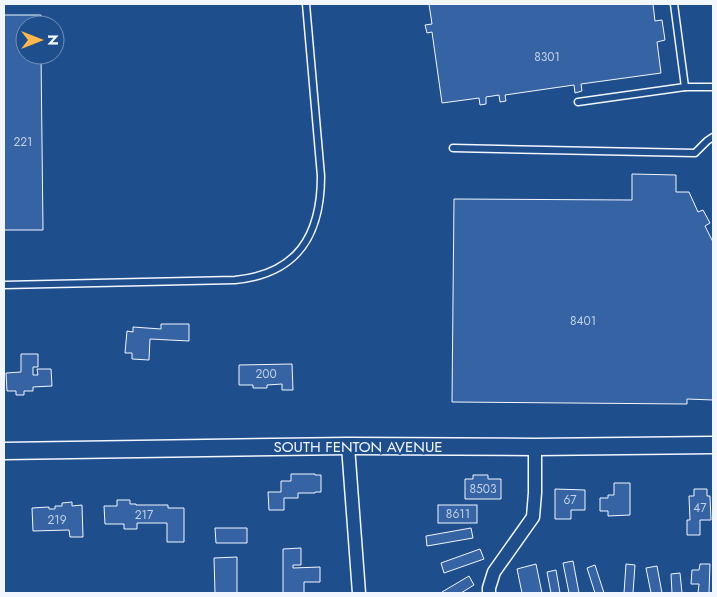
<svg xmlns="http://www.w3.org/2000/svg" width="717" height="597" font-family="Jost,sans-serif">
<rect width="100%" height="100%" fill="#1f4e8c"/>
<g fill="#3563a3" stroke="#f2f6ff">
<path d="M429 4H653L655 21 662 20 665 40 657 42 661 73 581 84 582 91 575 93 574 85 505 95 506 101 500 102 499 95 486 97V104L480 105 479 98 442 103 432 32 427 33 425 25 432 24Z"/>
<path d="M4 15H41V25H25V55H41L43 230H4Z"/>
<path d="M632 174 676 175V192H689L698 212 703 210 710 223 705 226 713 242V400L687 399V404L452 402 454 199 632 200Z"/>
<path d="M161 324H189V341L150 339 149 360 132 359V353H125L127 331 133 332V327L161 329Z"/>
<path d="M21 354H38V367H33V375H38L37 369H51L52 386 33 387V391H24V395H16V391H7L6 373 21 372Z"/>
<path d="M292 364 293 390H282V384L267 385V388H253V385H239V365Z"/>
<path d="M291 474H315V475H321V492H315V493H298V498H284V510H269L268 492H281V481H291Z"/>
<path d="M473 475H488V479H501V499H465V479H473Z"/>
<path d="M614 483H630V515L608 516V511H600V498H608V495H614Z"/>
<path d="M555 489 585 490V510H571V519H555Z"/>
<path d="M694 489H707V496H710L711 520H700V535H687V520H690L689 496H694Z"/>
<path d="M117 500H130V504H136V505H168V508H184V542H167V523H137V529H124V524H105L104 506H117Z"/>
<path d="M72 502V506L82 505 83 537H70L69 530 33 531 32 508 49 507V509H55V506H62V503Z"/>
<rect x="438" y="505" width="39" height="18"/>
<path d="M215 528H247V543H216Z"/>
<path d="M471 528 473 538 427 546 426 536Z"/>
<path d="M301 548V565H293V568L320 567V582H304V593H283V549Z"/>
<path d="M480 549 484 559 444 573 441 563Z"/>
<path d="M237 557V593H215L214 558Z"/>
<path d="M573 561 579 593H569L563 563Z"/>
<path d="M536 564 542 593H522L517 569Z"/>
<path d="M626 564 635 565 633 593H624Z"/>
<path d="M700 564H710L709 593H698L699 584H691L692 570H699Z"/>
<path d="M595 565 604 593H595L587 568Z"/>
<path d="M657 566 662 593H651L646 568Z"/>
<path d="M556 570 560 593H551L547 572Z"/>
<path d="M680 573 682 593H672L671 574Z"/>
<path d="M469 576 474 585 461 593H443L442 592Z"/>
</g>
<g fill="none" stroke-linecap="round" stroke-linejoin="round">
<defs>
<g id="service">
<path d="M685 87H713"/>
<path d="M578 102 685 87 674 4"/>
<path d="M453 148 695 153 707 141 713 137"/>
<path d="M4 285 235 280C297 274 321 236 321 176L306 4"/>
</g>
<g id="minor">
<path d="M348 446 359 593"/>
<path d="M489 593V588L494 572 533 517 535 493V447"/>
</g>
<path id="tertiary" d="M4 451 348 446 535 447 713 445"/>
</defs>
<use href="#service" stroke="#f2f6ff" stroke-width="9"/>
<use href="#minor" stroke="#f2f6ff" stroke-width="15"/>
<use href="#tertiary" stroke="#f2f6ff" stroke-width="19"/>
<use href="#service" stroke="#1f4e8c" stroke-width="6"/>
<use href="#minor" stroke="#1f4e8c" stroke-width="12"/>
<use href="#tertiary" stroke="#1f4e8c" stroke-width="16"/>
</g>
<g text-anchor="middle" stroke-width="4" stroke-linejoin="round" paint-order="stroke">
<g font-size="12" fill="#c3d1e8">
<text x="547" y="61">8301</text>
<text x="23" y="146">221</text>
<text x="583" y="325">8401</text>
<text x="266" y="378">200</text>
<text x="483" y="493">8503</text>
<text x="570" y="504">67</text>
<text x="700" y="512">47</text>
<text x="458" y="518">8611</text>
<text x="144" y="519">217</text>
<text x="57" y="524">219</text>
</g>
<g font-size="15" fill="#f2f6ff" stroke="#1f4e8c">
<text x="358" y="452">SOUTH FENTON AVENUE</text>
</g>
</g>
<rect width="717" height="597" fill="none" stroke="#f2f6ff" stroke-width="10"/>
<g transform="translate(40 40) rotate(90)"><circle r="24" fill="#1f4e8c" stroke="#7391ba"/>
<path d="M0-4L9 19L0 12L-9 19Z" fill="#ffb74d"/>
<text y="-8" font-size="14" font-weight="bold" text-anchor="middle" fill="#f2f6ff">N</text>
</g>
</svg>
